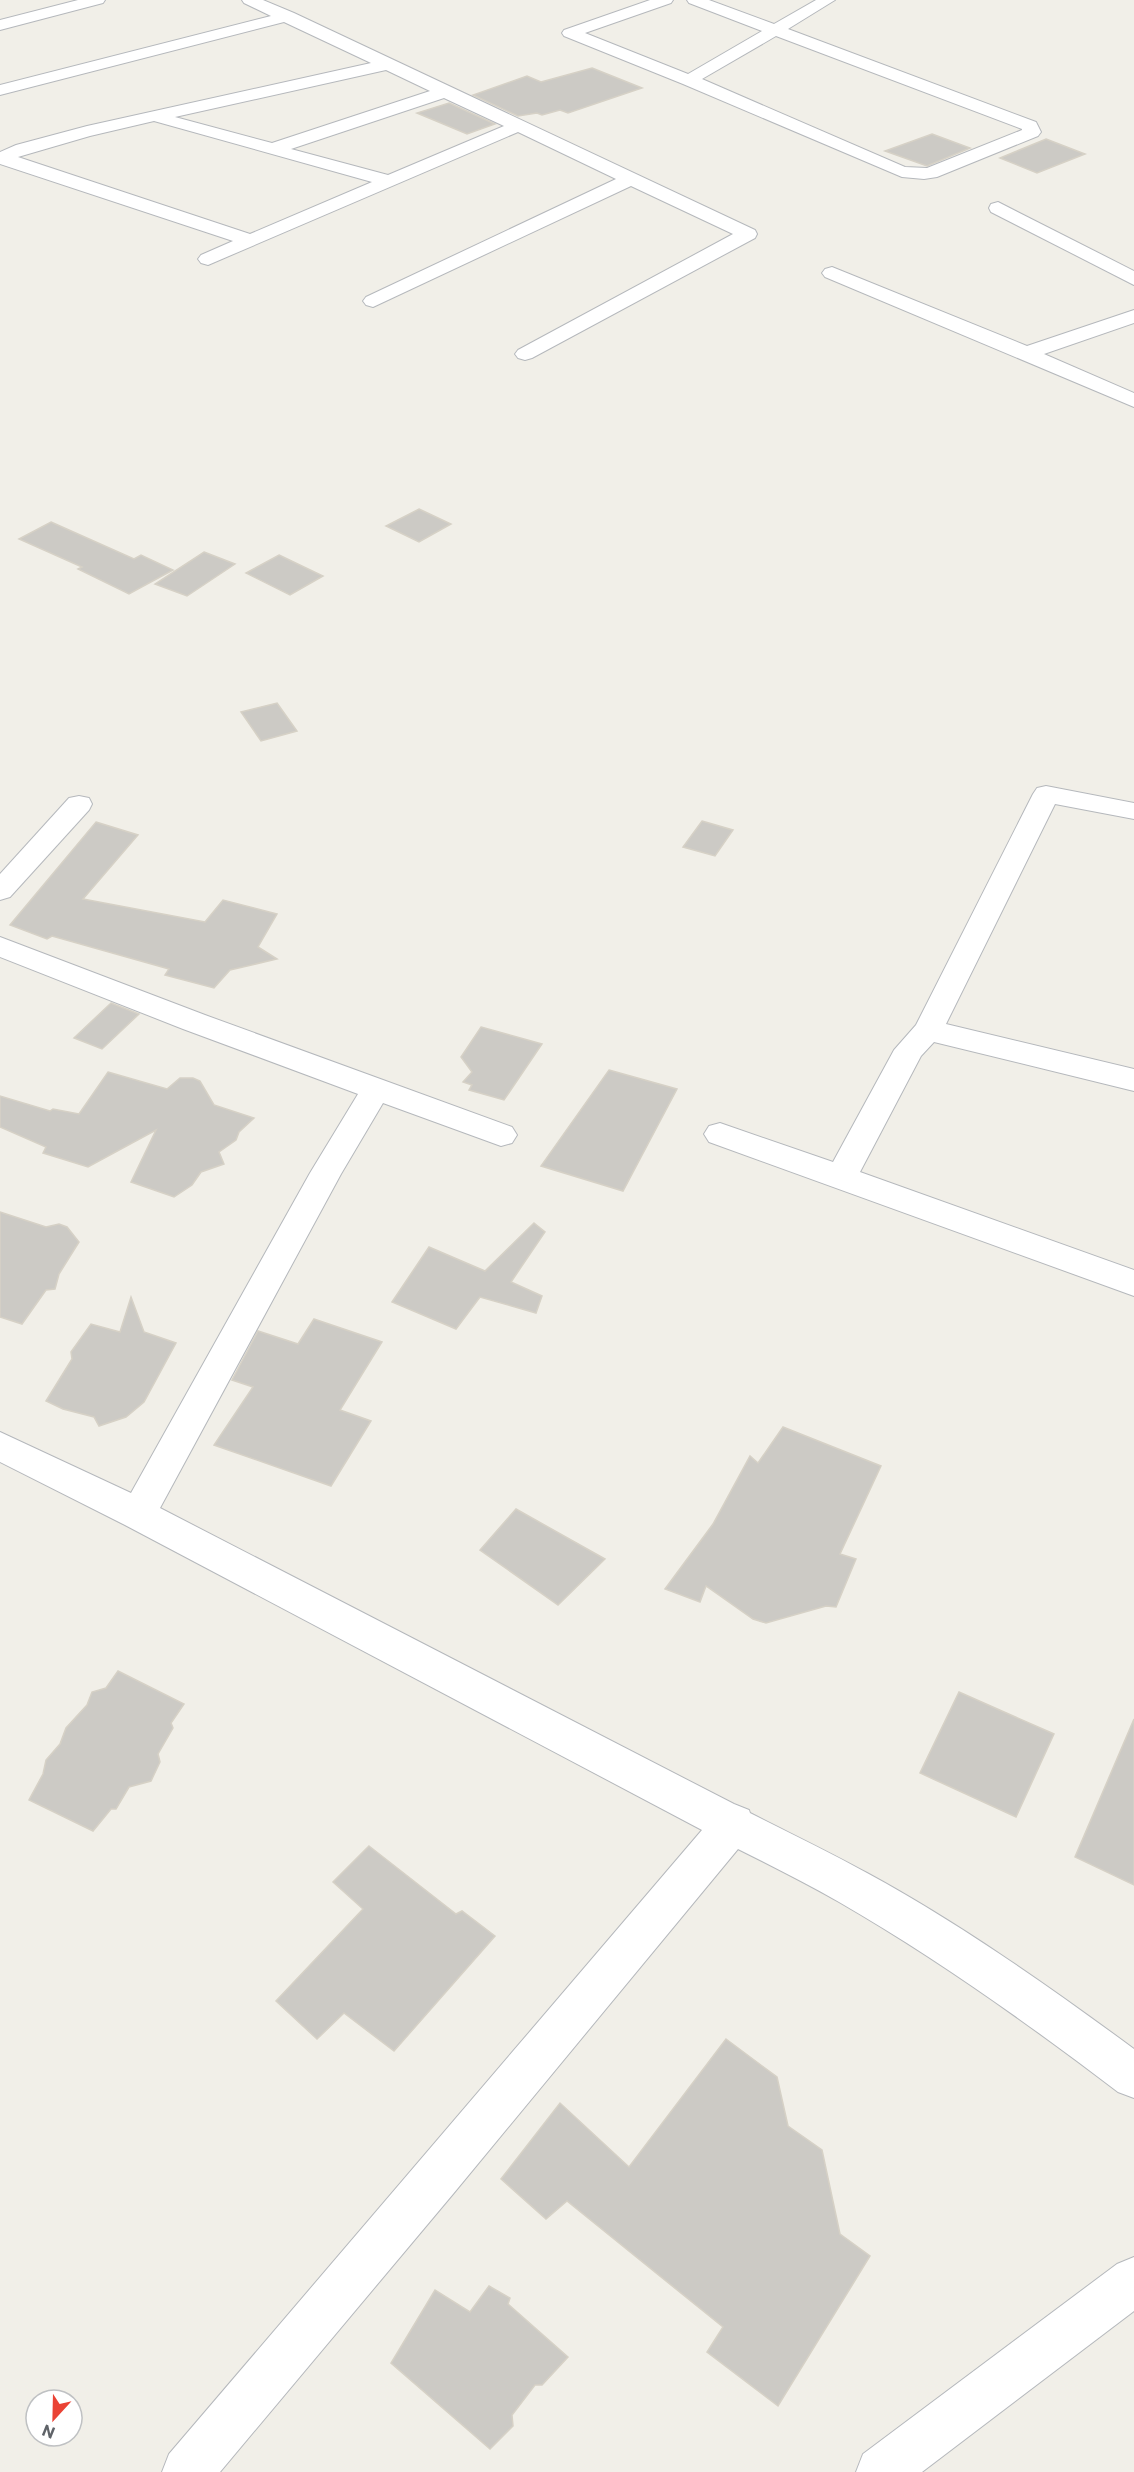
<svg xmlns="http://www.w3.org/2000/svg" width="1134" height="2472" font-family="Commissioner,sans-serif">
<rect width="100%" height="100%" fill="#f1efe8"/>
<g fill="#cccac5" stroke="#d6d1c6" stroke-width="1.5">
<path d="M592 68 642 88 568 113 560 110 542 115 537 113 518 116 473 95 527 76 541 82Z"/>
<path d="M449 103 495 124 467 134 417 113Z"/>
<path d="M932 134 970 148 927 166 885 151Z"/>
<path d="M1046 139 1085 154 1037 173 1000 158Z"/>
<path d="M419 509 451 524 419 542 386 526Z"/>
<path d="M51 522 134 559 141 555 173 570 129 594 78 569 82 567 19 539Z"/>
<path d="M204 552 235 564 187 596 155 584Z"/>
<path d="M279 555 323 576 290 595 246 573Z"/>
<path d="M277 703 297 731 261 741 241 712Z"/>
<path d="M702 821 733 830 715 856 683 847Z"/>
<path d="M96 822 138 835 83 899 205 922 223 900 277 914 258 947 277 959 230 970 214 988 165 975 169 969 52 936 47 939 10 925Z"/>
<path d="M111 1003 139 1014 102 1049 74 1038Z"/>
<path d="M481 1027 542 1044 504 1100 469 1090 472 1085 463 1082 472 1072 461 1057Z"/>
<path d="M609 1070 677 1089 623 1191 541 1166Z"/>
<path d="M108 1072 167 1089 180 1078H193L200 1081 214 1105 254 1118 239 1132 236 1140 219 1152 224 1164 201 1172 192 1185 174 1197 131 1182 156 1130 88 1167 43 1153 46 1147 0 1127V1096L50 1111 53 1109 79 1114Z"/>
<path d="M0 1212 46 1227 59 1224 67 1227 79 1242 59 1274 55 1289 46 1290 22 1324 0 1317Z"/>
<path d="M534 1223 545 1232 511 1282 542 1296 536 1313 480 1297 456 1329 392 1302 429 1247 485 1271Z"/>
<path d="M131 1297 144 1332 176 1343 144 1402 126 1417 99 1426 94 1417 63 1409 46 1401 72 1359 71 1352 91 1324 120 1332Z"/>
<path d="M314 1319 382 1342 340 1410 371 1421 331 1486 214 1445 253 1387 232 1380 258 1331 298 1344Z"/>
<path d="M783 1427 881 1466 840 1554 856 1559 836 1607 826 1606 766 1623 753 1619 706 1586 700 1602 665 1589 713 1524 750 1456 758 1463Z"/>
<path d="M516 1509 605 1559 558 1605 480 1550Z"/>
<path d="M118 1671 184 1704 171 1723 173 1728 158 1754 160 1762 151 1781 129 1787 116 1809H111L93 1831 29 1800 43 1774 46 1760 60 1744 66 1728 87 1705 92 1692 106 1688Z"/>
<path d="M959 1692 1054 1734 1016 1817 920 1773Z"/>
<path d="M1134 1719V1885L1075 1857Z"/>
<path d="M369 1846 456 1914 462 1911 495 1936 394 2051 344 2013 317 2039 276 2001 363 1909 333 1882Z"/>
<path d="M726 2039 777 2077 788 2126 822 2150 840 2234 870 2256 778 2406 707 2352 723 2327 567 2201 546 2219 501 2179 560 2103 629 2167Z"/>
<path d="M489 2286 510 2298 508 2304 568 2357 542 2385H535L512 2415 513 2426 490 2449 391 2363 435 2290 470 2312Z"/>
</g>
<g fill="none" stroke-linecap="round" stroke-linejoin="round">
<defs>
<g id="minor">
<path d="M78 0H105L103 3 0 30V20Z"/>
<path d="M242 0H263L294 13 755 230 757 234 755 238 532 358 525 360 518 358 515 354 518 350 733 234 631 186 373 307 366 305 363 301 366 297 616 179 518 132 208 265 201 263 198 259 201 255 233 241 0 164V152L16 145 87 126 371 63 284 22 0 95V85L271 16 244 3ZM386 70 430 91 272 143 175 117ZM444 98 504 126 388 175 291 149ZM154 121 372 182 250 234 18 157 90 136Z"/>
<path d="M650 0H673L671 3 585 33 688 74 762 31 689 3 687 0H709L774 24 816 0H835L788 29 1036 122 1041 132 1038 136 937 177 924 179 902 177 683 84 564 36 562 33 564 30ZM776 36 1022 129V130L927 168 905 167 702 79Z"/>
<path d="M998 202 1134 271V285L991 212 989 208 991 204Z"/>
<path d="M832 267 1027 346 1134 310V323L1044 354 1134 393V407L825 277 822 273 825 269Z"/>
<path d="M1046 786 1134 803V819L1055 804 946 1024 1134 1069V1091L934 1042 921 1056 860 1172 1134 1270V1296L709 1142 704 1134 709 1126 720 1123 833 1162 894 1050 916 1025 1033 794 1037 788Z"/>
<path d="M79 796 89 798 92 804 89 810 10 897 0 900V874L69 798Z"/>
<path d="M0 937 205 1015 512 1127 517 1135 512 1143 501 1146 383 1103 341 1174 160 1508 734 1804 749 1810 750 1813C789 1833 829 1852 867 1873 959 1923 1050 1987 1134 2049V2098L1118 2092C1029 2024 936 1958 839 1902 806 1883 772 1866 738 1849L453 2194 220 2472H162L169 2454 702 1830 125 1525 0 1462V1432L131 1493 310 1173 358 1094 183 1029 0 957Z"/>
<path d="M1134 2257V2311L922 2472H856L863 2454 1117 2264Z"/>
</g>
</defs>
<use href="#minor" stroke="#b5b8bc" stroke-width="2"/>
<use href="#minor" fill="#fff" fill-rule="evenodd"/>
</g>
<g transform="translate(54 2418) rotate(202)"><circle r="28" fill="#ffffff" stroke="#bfc1c3" stroke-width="1.5"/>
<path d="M0-4.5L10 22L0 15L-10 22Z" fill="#ea4335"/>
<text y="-9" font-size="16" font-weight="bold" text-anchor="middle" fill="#5f6368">N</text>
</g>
</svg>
